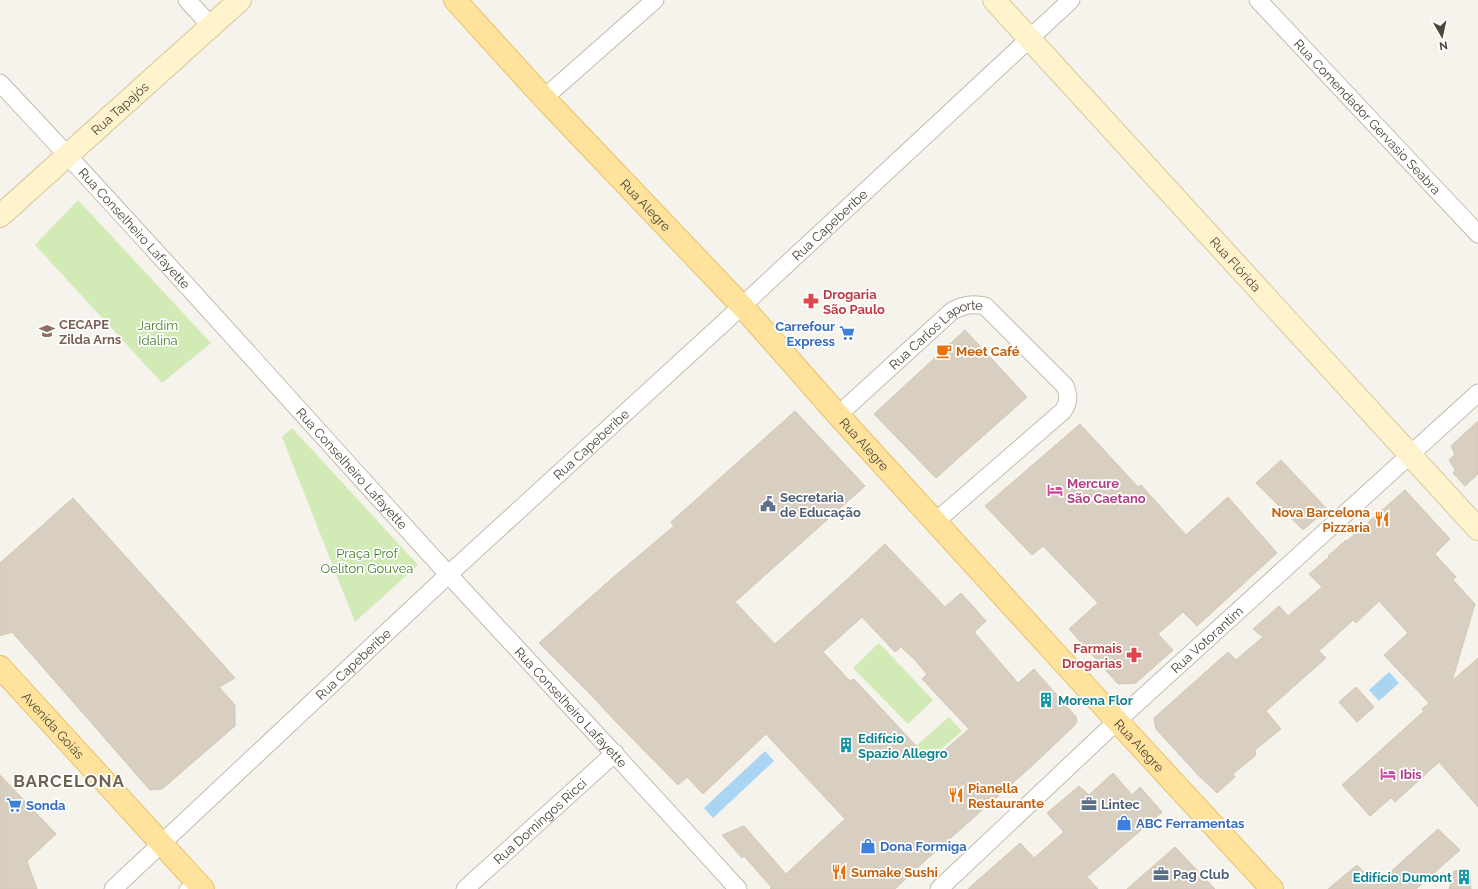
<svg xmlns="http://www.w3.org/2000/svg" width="1478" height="889" font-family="Raleway,sans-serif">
<rect width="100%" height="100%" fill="#f6f3ec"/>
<g fill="#d2eab5">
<path d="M78 200 211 343 162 383 35 245Z"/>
<path d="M292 428 418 565 355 622 282 437Z"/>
<path d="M879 643 933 700 908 724 853 668Z"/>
<path d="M949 717 962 731 916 771 903 757Z"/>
</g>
<g fill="#a9d4f2">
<path d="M1389 672 1399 683 1379 701 1369 690Z"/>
<path d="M765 751 774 761 713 818 704 808Z"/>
</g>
<g fill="#d8cfc1" stroke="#d3c7b4" fill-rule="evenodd">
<path d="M965 330 1027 397 936 478 874 414Z"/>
<path d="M795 411 865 486 735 602 753 621 775 644 840 586 885 544 945 607 961 593 986 621 974 632 1018 683 1034 669 1076 717 1077 722 1074 726 1033 765 926 860 895 889H770L772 888 744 856 742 858 722 835 744 826 786 874 845 819 766 734 703 794 687 777 678 785 618 724 592 696 539 643 610 580 674 526 671 522ZM862 617 895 652 901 647 914 659 927 674 922 679 969 729 931 762 854 679 850 681 823 652Z"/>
<path d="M1478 421V474L1465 486 1453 473 1455 470 1449 460 1455 454 1451 446Z"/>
<path d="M1080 424 1138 487 1141 485 1186 535 1228 497 1277 553 1197 626 1183 612 1158 634 1173 650 1136 683 1118 684 1069 629 1098 603 1043 546 1032 555 985 506Z"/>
<path d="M1281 460 1327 509 1303 530 1256 483Z"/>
<path d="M1405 490 1450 539 1435 554 1456 577 1453 580 1475 604 1452 681 1478 658V807L1439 762 1395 802 1391 798 1370 816 1342 785 1424 711 1422 709 1429 703 1384 655 1408 633 1379 601 1356 623 1353 620 1319 651 1326 658 1266 711 1281 729 1255 750 1256 755 1233 774 1235 777 1217 793 1197 774 1156 729 1154 718 1228 652 1236 660 1263 637 1253 629 1279 606 1288 616 1322 587 1309 574 1329 557 1328 556 1346 540 1347 541Z"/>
<path d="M73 498 235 678 219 687 235 705V726L162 789 150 790 12 632 0 636V563Z"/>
<path d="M1356 687 1374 707 1357 722 1339 702Z"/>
<path d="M1113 773 1132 795 1140 787 1162 812 1087 877 1098 889H968L1020 843 1034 858 1064 832 1047 813 1079 786 1089 795Z"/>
<path d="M0 775 56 834 27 861 37 889H0Z"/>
<path d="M1438 829 1460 850 1416 889H1328L1357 865 1376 885Z"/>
<path d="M1175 847 1215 889H1127Z"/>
<path d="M1454 871 1470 872 1471 889H1449Z"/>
</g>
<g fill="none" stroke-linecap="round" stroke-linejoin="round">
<defs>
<path id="lane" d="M184 889 195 880"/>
<g id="street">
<path d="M187 0 212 27"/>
<path id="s1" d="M1258 0 1478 234"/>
<path id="s2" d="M0 83C152 244 298 410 448 574 545 679 642 783 738 889"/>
<path d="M544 98 655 0"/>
<path id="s3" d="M838 415 952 311C964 305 972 303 985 306L1065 386C1069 396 1069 402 1063 411L935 522"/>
<path id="s4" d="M113 889 449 574 742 306 1071 0"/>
<path id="s5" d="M465 889 615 753"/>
<path id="s6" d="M939 889 1117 721 1478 393"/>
</g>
<g id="secondary">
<path id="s7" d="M994 0 1478 529"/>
<path id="s8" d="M0 216 240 0"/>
</g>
<g id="primary">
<path id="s9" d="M455 0 544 98 742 306 838 415 1117 721 1272 889"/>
<path id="s10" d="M0 667 203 889"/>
</g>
</defs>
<use href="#lane" stroke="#c2bbae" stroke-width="11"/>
<use href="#street" stroke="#c2bbae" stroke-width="19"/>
<use href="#secondary" stroke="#d6c79b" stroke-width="24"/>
<use href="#primary" stroke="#e6c16a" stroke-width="24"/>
<use href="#lane" stroke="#fff" stroke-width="9"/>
<use href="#street" stroke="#fff" stroke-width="17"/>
<use href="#secondary" stroke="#fff3cd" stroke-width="22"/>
<use href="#primary" stroke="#ffe39c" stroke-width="22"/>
</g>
<defs>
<symbol id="pharmacy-bare" viewBox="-9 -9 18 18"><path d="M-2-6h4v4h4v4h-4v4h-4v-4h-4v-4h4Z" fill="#e0444e" stroke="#fff" stroke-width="2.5" paint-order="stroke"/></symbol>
<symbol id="school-bare" viewBox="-9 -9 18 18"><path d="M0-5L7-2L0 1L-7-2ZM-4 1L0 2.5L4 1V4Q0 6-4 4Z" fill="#8d6e63" stroke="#fff" stroke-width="2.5" paint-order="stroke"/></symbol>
<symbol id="supermarket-bare" viewBox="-9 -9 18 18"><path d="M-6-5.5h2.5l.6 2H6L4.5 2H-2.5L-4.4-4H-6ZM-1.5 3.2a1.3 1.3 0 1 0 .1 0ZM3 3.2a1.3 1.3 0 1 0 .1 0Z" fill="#3f7fe0" stroke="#fff" stroke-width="2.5" paint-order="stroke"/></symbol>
<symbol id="cafe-bare" viewBox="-9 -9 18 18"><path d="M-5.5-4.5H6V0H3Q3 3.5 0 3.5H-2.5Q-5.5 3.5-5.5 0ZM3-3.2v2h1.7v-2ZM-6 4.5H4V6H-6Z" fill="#e8710a" stroke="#fff" stroke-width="2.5" paint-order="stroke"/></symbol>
<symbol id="hotel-bare" viewBox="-9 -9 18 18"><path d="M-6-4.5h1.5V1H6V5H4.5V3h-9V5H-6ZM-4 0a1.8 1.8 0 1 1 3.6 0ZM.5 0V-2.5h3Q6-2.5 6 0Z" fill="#d1479c" stroke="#fff" stroke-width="2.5" paint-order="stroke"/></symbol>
<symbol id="civic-bare" viewBox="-9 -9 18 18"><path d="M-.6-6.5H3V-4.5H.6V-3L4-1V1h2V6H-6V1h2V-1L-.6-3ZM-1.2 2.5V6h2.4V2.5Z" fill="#5c6f8a" stroke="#fff" stroke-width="2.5" paint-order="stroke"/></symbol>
<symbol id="restaurant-bare" viewBox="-9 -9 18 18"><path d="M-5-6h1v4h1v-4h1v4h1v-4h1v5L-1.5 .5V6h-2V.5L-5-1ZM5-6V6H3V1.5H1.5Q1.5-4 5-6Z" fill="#e8710a" stroke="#fff" stroke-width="2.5" paint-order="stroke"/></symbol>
<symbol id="building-bare" viewBox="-9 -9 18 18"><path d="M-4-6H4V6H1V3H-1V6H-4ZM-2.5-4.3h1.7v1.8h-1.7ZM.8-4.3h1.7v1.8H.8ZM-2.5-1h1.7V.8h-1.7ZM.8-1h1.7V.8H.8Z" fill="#0f9aa8" stroke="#fff" stroke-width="2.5" paint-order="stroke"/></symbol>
<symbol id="office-bare" viewBox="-9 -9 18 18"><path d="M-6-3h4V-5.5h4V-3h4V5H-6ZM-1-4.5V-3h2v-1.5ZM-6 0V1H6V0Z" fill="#5c6f8a" stroke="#fff" stroke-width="2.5" paint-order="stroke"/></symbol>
<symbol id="shop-bare" viewBox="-9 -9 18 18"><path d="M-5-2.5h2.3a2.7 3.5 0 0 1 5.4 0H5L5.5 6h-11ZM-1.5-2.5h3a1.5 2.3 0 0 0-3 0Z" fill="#3f7fe0" stroke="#fff" stroke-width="2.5" paint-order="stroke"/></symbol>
</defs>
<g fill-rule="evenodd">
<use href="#pharmacy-bare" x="800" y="290" width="22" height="22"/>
<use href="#school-bare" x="36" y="320" width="22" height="22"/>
<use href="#supermarket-bare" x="836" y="322" width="22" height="22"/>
<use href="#cafe-bare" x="933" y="340" width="22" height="22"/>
<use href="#hotel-bare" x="1044" y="479" width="22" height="22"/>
<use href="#civic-bare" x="757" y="493" width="22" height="22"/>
<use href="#restaurant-bare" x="1371" y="508" width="22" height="22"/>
<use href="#pharmacy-bare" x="1123" y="644" width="22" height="22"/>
<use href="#building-bare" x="1035" y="689" width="22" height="22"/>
<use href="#building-bare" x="835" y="734" width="22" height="22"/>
<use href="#hotel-bare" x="1377" y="763" width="22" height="22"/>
<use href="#restaurant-bare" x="945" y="784" width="22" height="22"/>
<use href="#office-bare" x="1078" y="793" width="22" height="22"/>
<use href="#supermarket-bare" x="3" y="794" width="22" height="22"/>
<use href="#shop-bare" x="1113" y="812" width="22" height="22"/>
<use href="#shop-bare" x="857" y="835" width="22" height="22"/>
<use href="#restaurant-bare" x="828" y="861" width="22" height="22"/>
<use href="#office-bare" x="1150" y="863" width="22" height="22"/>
<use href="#building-bare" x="1453" y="866" width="22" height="22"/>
</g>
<g text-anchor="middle" stroke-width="3.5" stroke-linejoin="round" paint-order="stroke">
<g font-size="13" fill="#4b4439" stroke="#fff">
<text dy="5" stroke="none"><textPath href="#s8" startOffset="161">Rua Tapajós</textPath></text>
<text dy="5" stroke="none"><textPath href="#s1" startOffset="160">Rua Comendador Gervasio Seabra</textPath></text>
<text dy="5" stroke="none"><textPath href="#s9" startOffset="280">Rua Alegre</textPath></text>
<text dy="5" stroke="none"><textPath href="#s4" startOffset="977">Rua Capeberibe</textPath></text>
<text dy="5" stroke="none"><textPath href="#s2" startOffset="198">Rua Conselheiro Lafayette</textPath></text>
<text dy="5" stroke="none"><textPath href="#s7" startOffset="358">Rua Flórida</textPath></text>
<text dy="5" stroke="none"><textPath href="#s3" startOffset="129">Rua Carlos Laporte</textPath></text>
<text dy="5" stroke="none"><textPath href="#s4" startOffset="653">Rua Capeberibe</textPath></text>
<text dy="5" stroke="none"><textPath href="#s9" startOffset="604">Rua Alegre</textPath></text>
<text dy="5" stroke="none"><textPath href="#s2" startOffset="522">Rua Conselheiro Lafayette</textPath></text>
<text dy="5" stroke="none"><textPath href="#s6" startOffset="366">Rua Votorantim</textPath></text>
<text dy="5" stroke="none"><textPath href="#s4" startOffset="329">Rua Capeberibe</textPath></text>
<text dy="5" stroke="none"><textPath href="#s2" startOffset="846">Rua Conselheiro Lafayette</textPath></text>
<text dy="5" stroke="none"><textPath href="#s10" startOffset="79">Avenida Goiás</textPath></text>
<text dy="5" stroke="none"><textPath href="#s9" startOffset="1012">Rua Alegre</textPath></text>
<text dy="5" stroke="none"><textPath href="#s5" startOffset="101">Rua Domingos Ricci</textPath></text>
</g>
<g font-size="13" font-weight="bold" fill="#be3a42" stroke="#fff" text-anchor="start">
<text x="823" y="299">Drogaria<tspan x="823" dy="15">São Paulo</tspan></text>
<text x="1122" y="653" text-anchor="end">Farmais<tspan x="1122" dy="15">Drogarias</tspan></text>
</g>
<g font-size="13" font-weight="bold" fill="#785e54" stroke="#fff" text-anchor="start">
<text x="59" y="329">CECAPE<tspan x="59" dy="15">Zilda Arns</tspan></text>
</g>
<g font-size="13" fill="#4a7f2a" stroke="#fff">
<text x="158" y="330">Jardim<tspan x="158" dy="15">Idalina</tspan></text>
<text x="367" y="558">Praça Prof<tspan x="367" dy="15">Oeliton Gouvea</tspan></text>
</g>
<g font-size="13" font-weight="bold" fill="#366cbe" stroke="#fff" text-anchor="start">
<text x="835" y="331" text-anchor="end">Carrefour<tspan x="835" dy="15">Express</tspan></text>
<text x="26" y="810">Sonda</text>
<text x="1136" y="828">ABC Ferramentas</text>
<text x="880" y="851">Dona Formiga</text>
</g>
<g font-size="13" font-weight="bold" fill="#c56008" stroke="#fff" text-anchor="start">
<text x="956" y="356">Meet Café</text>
<text x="1370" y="517" text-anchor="end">Nova Barcelona<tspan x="1370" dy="15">Pizzaria</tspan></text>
<text x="968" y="793">Pianella<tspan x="968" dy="15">Restaurante</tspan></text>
<text x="851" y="877">Sumake Sushi</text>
</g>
<g font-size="13" font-weight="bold" fill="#b23c85" stroke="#fff" text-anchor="start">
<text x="1067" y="488">Mercure<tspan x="1067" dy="15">São Caetano</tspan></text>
<text x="1400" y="779">Ibis</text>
</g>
<g font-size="13" font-weight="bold" fill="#4e5e75" stroke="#fff" text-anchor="start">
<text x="780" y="502">Secretaria<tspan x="780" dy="15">de Educação</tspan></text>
<text x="1101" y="809">Lintec</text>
<text x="1173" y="879">Pag Club</text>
</g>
<g font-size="13" font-weight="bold" fill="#0d838f" stroke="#fff" text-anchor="start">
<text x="1058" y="705">Morena Flor</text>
<text x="858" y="743">Edifício<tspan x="858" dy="15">Spazio Allegro</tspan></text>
<text x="1452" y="882" text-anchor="end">Edifício Dumont</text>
</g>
<g font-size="17" font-weight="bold" letter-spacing="1" fill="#6e6250" stroke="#fff">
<text x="69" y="787">BARCELONA</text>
</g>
</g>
<g transform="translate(1442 36) rotate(171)" stroke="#ffffff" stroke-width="3" paint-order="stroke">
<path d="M0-3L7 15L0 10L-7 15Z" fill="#4b4439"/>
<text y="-6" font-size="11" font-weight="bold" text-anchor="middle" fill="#4b4439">N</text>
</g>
</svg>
